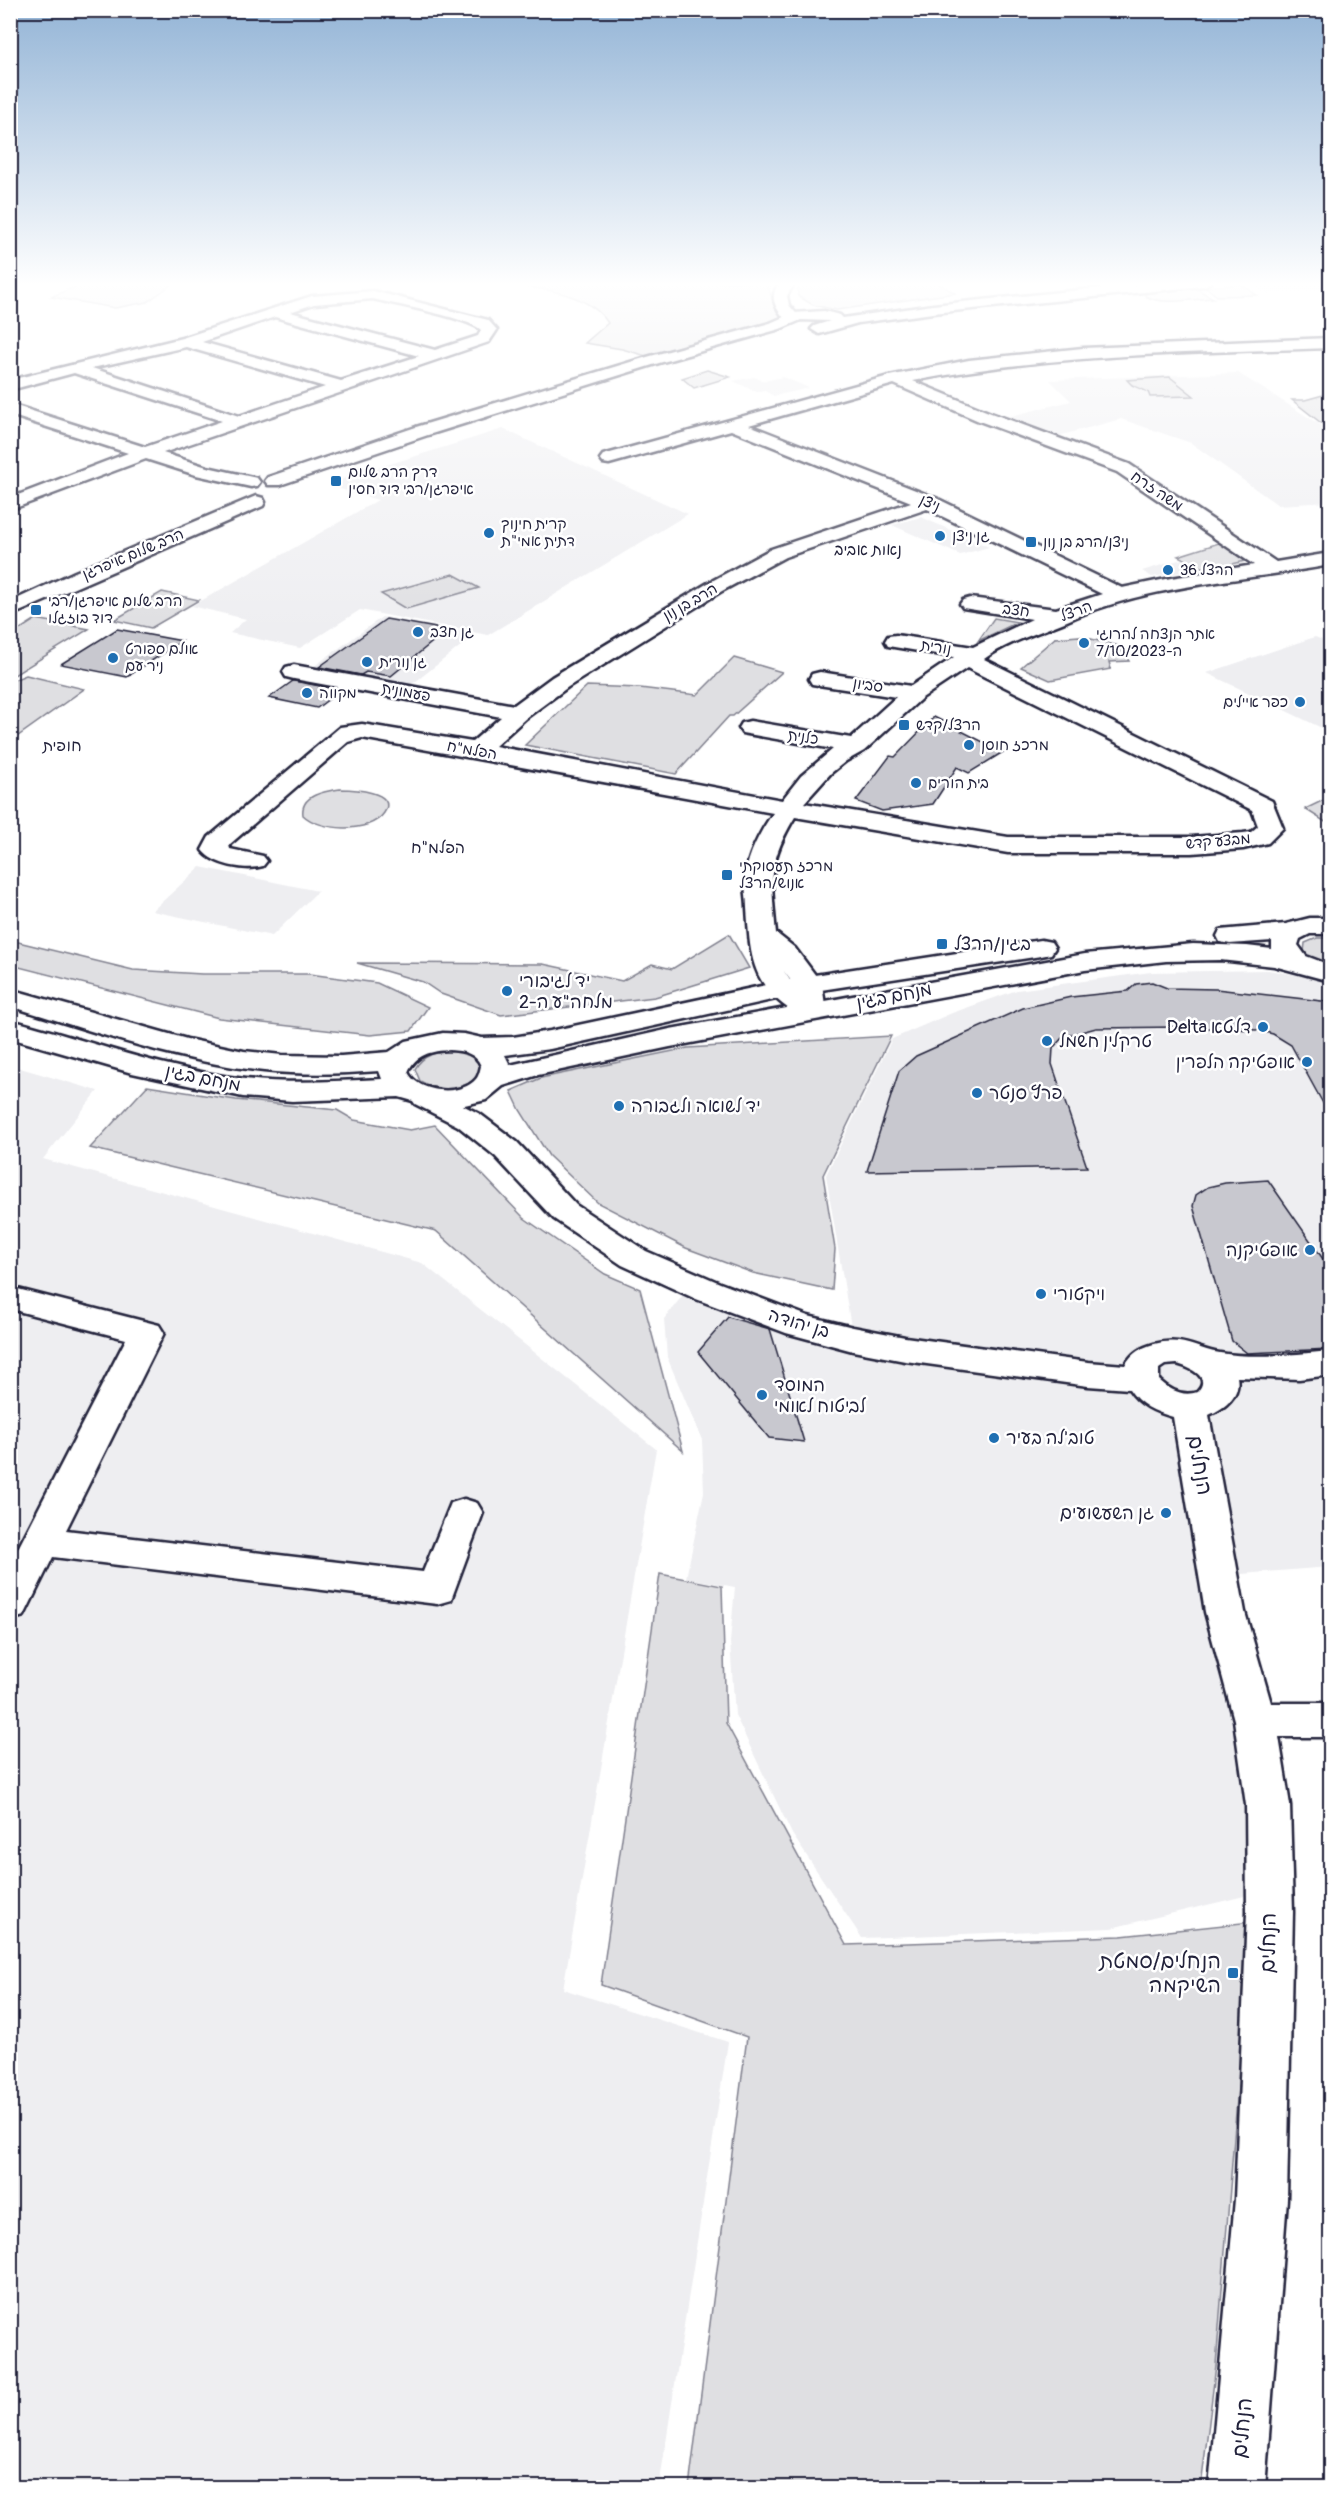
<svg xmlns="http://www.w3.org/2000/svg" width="1341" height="2498" font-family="Pangolin,'Playpen Sans Hebrew',sans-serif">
<rect width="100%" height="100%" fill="#fff"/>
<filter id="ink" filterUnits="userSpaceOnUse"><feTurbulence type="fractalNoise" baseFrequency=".0167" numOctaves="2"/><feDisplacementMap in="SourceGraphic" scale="12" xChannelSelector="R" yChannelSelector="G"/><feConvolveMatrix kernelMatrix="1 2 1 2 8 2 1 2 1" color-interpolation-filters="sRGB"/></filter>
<g filter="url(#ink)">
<g fill="#eeeef1">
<path d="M1279 282H1325L1330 285V288L1269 294 1251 285Z"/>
<path d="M1238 373 1330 431V502L1278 505 1191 443 1121 419 1058 436 1007 417 1071 401 1050 380Z"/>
<path d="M754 377 764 381 783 377 809 388 774 396 763 390 757 392 733 381Z"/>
<path d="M503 429 688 514 488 635 360 610 300 648 230 633 246 619 192 606 378 500 330 486 345 478Z"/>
<path d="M921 517 989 547 960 555 892 525Z"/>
<path d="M1182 559 1202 569 1152 577 1142 571Z"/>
<path d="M382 617 476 634 410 686 313 667Z"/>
<path d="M1315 637 1330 643V732L1207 673Z"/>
<path d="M200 867 318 891 272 936 152 911Z"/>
<path d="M1268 970 1330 981V1567L1229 1575 1257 1893 1111 1928 862 1938 792 1834 735 1715 730 1642 735 1587 686 1578 704 1492 702 1440 667 1357 664 1319 683 1295 750 1319 853 1339 826 1175 892 1039 952 1013 1017 990 1151 972Z"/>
<path d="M10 1065 98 1091 43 1159 422 1263 656 1449 563 1989 728 2042 659 2487H11Z"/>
</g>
<g fill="#dfdfe2" stroke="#80808e" stroke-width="1.5">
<path d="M87 282H175L147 302 115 308 51 297Z"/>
<path d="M497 282H773L768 286 773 302 783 315 772 324 650 357 622 349 585 343 608 323C586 289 534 289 497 282Z"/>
<path d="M804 282H935L955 293 837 310 813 305 798 296V285Z"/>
<path d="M1240 284 1257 295 1217 296 1206 287Z"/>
<path d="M1195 288 1213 298C1192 299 1164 306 1145 296L1146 293 1152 292Z"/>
<path d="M707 370 730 377 694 388 682 378Z"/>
<path d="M1170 377 1194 396 1150 397 1148 392 1132 385 1127 380Z"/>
<path d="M1330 393V430L1292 400H1305Z"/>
<path d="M1222 542 1245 561 1207 570 1178 556Z"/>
<path d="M453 574 479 588 406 609 381 594Z"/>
<path d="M162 592 199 600 151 628 114 620Z"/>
<path d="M994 618 1018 622 978 641Z"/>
<path d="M36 619 89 629 11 677V635Z"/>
<path d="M1079 636 1119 646 1129 661 1109 662 1111 669 1050 680 1021 667 1055 638Z"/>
<path d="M734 658 782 672 733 716H729L676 774 525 745 587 686 640 688 697 695Z"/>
<path d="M26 675 84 689 11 741V681Z"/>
<path d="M340 789C351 789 399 791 384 813 370 834 319 831 303 815 300 795 325 791 340 789Z"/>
<path d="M1330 797V825L1305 809Z"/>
<path d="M729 934 749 968 655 997 501 1015 441 994 423 982 357 963 543 964 622 981 652 964 672 969Z"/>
<path d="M1317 938H1330V965L1314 960 1304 952 1305 943Z"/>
<path d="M10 940 133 970 202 974H309L377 983 428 1007 411 1031 370 1035 219 1018 11 965Z"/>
<path d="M891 1036 823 1175 835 1249 832 1290 753 1273 686 1248 598 1203 549 1156 520 1110 511 1091 541 1078 688 1048Z"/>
<path d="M455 1050 466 1052 481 1061 483 1073C464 1090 442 1094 420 1081L415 1069C423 1054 439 1051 455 1050Z"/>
<path d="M147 1086 236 1100 337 1110 354 1120 410 1130 435 1125 524 1218 605 1274 640 1289 683 1451 436 1231 90 1148Z"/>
<path d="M660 1574 722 1586 726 1723 846 1945 1121 1936 1251 1922 1216 2365 1201 2487H689L747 2037 601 1985Z"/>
</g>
<g fill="#c8c8cf" stroke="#22223b" stroke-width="1.5">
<path d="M386 619 447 630 391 676 366 672 361 675 319 667Z"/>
<path d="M117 629 182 641 127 677 61 664Z"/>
<path d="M293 681H294L341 690 317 708 269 698Z"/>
<path d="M934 717 1003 752 969 773 957 767 933 804 882 811 856 801 890 756 895 757Z"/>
<path d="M1152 982 1167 988 1216 989 1330 1002V1116L1291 1045 1273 1034 1257 1030 1179 1027 1096 1028 1063 1037 1053 1048 1052 1064 1087 1167 867 1171 899 1071 916 1056 1023 1008 1071 997 1128 991 1136 984Z"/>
<path d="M1268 1180 1330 1269V1349L1247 1353 1232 1341 1193 1206 1196 1195 1208 1187 1225 1183Z"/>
<path d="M728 1317 770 1329 804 1442 769 1438 698 1352Z"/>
</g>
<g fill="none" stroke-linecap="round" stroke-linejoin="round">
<defs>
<g id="minor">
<path d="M780 282H795L787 296 789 305 800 318 797 321H787C775 308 768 297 780 282Z"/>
<path d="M373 291 488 320 497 330 489 342 163 453 207 467 257 478 260 482 257 486 251 487 196 475 146 459 10 510V498L128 453 10 415V404L145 447 222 421 74 373 10 390V380L182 338 312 296ZM373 299C393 304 470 318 481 330L478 336 435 350 290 312 314 304ZM275 317 419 356 341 381 202 342ZM186 347 325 387 239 416 92 368Z"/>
<path d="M1330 338V348C1190 353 1050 354 913 381L991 413 1129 464 1276 562 1330 553V565C1243 581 1149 584 1067 621 1039 633 1009 641 984 659L1272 801 1283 828 1268 843 1243 849 1192 853H1008L795 817C767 863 771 881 776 933L795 948 822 984 826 1012 822 1018C808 1022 801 1017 789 1009 750 982 750 951 747 908 747 897 744 886 745 876 749 852 760 832 773 813L362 738 348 742 229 845 230 849 263 856 267 861 263 866C246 871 213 865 202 850L209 837 340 727 362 724 472 742 501 717 294 679 286 677 283 672 286 667 294 665 514 705 552 677 708 583 771 549 911 502 731 430 609 464 603 463 600 459 603 455 889 376 969 360 1083 348ZM894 384 979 421 1117 472 1254 565 1171 578 1122 588 936 498 749 425ZM927 509 1102 594 1056 609 970 598 963 600 960 604 963 608 1032 619 973 647 896 635 888 636 885 641 888 646 954 657 911 686 820 672 812 674 809 679 812 684 896 697 851 738 750 721 742 723 739 728 742 733 833 749 801 776 782 800 495 746 526 718 568 687 722 591 785 557ZM967 668 1252 810 1258 826 1251 832 1243 833 1192 837H1008L804 803 831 773 846 761 864 751 922 698ZM783 970 794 985V986Z"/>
<path d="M426 1089 437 1092 480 1114 517 1142 576 1205 646 1251 720 1283 808 1316 853 1327 905 1337 1088 1362 1125 1365C1133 1352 1140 1348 1154 1344 1182 1336 1195 1349 1220 1353 1254 1359 1297 1354 1330 1351V1375L1299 1379 1237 1377C1241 1396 1224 1409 1209 1415L1245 1612 1271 1703H1330V1737H1279L1290 1805 1293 1912 1287 2199 1265 2488H1209L1235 2199 1247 1912 1246 1805 1234 1720 1205 1612 1173 1417C1155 1412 1139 1405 1129 1389L1088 1386 905 1361 853 1351 786 1333 696 1299 622 1265 554 1219 495 1156 458 1126 415 1104 411 1098 415 1092ZM1177 1364C1191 1368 1212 1377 1197 1392 1183 1397 1170 1390 1159 1380V1369L1165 1365Z"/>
<path d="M10 1287 159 1325 164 1333 66 1530 423 1572 451 1503 464 1499 477 1503 483 1513 451 1600 437 1604 53 1557 24 1616 10 1620V1564L126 1339 10 1309Z"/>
</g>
<g id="major">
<path d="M1158 282H1211L1204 286 933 313 858 323 819 334 811 329 814 326 830 321 801 320 780 329 659 363 428 435 280 485H268L265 481 268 477 416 427 647 357 770 323 793 313 824 311 840 315 843 318 933 305Z"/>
<path d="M256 496 263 498 265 502 263 506 10 616V602L75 572Z"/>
<path d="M1310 918H1330V934H1310L1300 939 1298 945 1306 956 1330 965V981L1274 966 1220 960 1166 961 1085 970 670 1047 538 1075 503 1086 486 1100 456 1107H434L399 1097 292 1101 243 1097 132 1073 10 1038V1020C89 1040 164 1070 245 1079 291 1084 336 1081 382 1079L379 1071C341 1074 303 1075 264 1071 178 1062 93 1031 10 1006V989L187 1039 244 1051 282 1055 341 1056 389 1052 406 1041 443 1033 464 1034 482 1038 513 1037 550 1031 808 976 1041 940 1051 942 1055 948 1051 954 1041 956 808 992 550 1049 505 1055 510 1065 670 1029 1085 954 1193 944 1247 946 1272 949V941L1230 944 1220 942 1217 936 1220 930 1286 924ZM450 1050C463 1051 476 1053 481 1066 480 1070 479 1076 476 1079 461 1097 418 1093 408 1072 416 1054 431 1051 450 1050Z"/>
</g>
</defs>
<use href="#minor" stroke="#22223b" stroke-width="5"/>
<use href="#major" stroke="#22223b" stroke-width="5"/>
<use href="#minor" fill="#fff" fill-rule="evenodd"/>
<use href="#major" fill="#fff" fill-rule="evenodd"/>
</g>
</g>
<linearGradient id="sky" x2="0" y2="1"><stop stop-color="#93b4d6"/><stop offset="0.45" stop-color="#fff"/><stop offset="1" stop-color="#fff" stop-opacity="0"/></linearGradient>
<rect width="1341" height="632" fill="url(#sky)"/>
<g fill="#1f6fb2" stroke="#fff" stroke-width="2">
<rect x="330" y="475" width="12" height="12" rx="3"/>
<circle cx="489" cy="533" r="6"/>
<circle cx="940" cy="536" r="6"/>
<rect x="1025" y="536" width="12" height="12" rx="3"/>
<circle cx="1168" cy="570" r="6"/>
<rect x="30" y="604" width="12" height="12" rx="3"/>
<circle cx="418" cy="632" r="6"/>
<circle cx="1084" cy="643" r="6"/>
<circle cx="113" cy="658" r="6"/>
<circle cx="367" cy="662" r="6"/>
<circle cx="307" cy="693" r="6"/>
<circle cx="1300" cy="702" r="6"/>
<rect x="898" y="719" width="12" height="12" rx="3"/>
<circle cx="969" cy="745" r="6"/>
<circle cx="916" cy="783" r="6"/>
<rect x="721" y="869" width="12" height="12" rx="3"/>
<rect x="936" y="938" width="12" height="12" rx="3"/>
<circle cx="507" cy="991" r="6"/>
<circle cx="1263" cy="1027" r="6"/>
<circle cx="1047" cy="1041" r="6"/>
<circle cx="1307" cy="1062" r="6"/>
<circle cx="977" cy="1093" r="6"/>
<circle cx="619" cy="1106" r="6"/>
<circle cx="1310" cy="1250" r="6"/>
<circle cx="1041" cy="1294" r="6"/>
<circle cx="762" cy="1395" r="6"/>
<circle cx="994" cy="1438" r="6"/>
<circle cx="1166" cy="1513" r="6"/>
<rect x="1227" y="1967" width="12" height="12" rx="3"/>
</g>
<g text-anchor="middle" stroke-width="5" stroke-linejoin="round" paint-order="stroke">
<g font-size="15" fill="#22223b" stroke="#fff" text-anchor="start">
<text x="348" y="477">דרך הרב שלום<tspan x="348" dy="17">איפרגן/רבי דוד חסין</tspan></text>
<text x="501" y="529">קרית חינוך<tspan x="501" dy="17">דתית אמי"ת</tspan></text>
<text x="952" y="541">גן ניצן</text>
<text x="1043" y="547">ניצן/הרב בן נון</text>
<text x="1180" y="575">הרצל 36</text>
<text x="48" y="606">הרב שלום איפרגן/רבי<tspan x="48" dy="17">דוד בוזגלו</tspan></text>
<text x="430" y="637">גן חצב</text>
<text x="1096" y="639">אתר הנצחה להרוגי<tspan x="1096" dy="17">ה-7/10/2023</tspan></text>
<text x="125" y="654">אולם ספורט<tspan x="125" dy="17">ניר עם</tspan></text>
<text x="379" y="667">גן נורית</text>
<text x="319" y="698">מקווה</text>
<text x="1288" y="707" text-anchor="end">כפר איילים</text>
<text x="916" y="730">הרצל/קדש</text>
<text x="981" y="750">מרכז חוסן</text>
<text x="928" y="788">בית הורים</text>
<text x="739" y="871">מרכז תעסוקתי<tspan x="739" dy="17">אנוש/הרצל</tspan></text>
</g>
<g font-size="15" fill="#22223b" stroke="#fff">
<text transform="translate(1157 491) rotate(34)" y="5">משה זרח</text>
<text transform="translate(930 503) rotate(24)" y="5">ניצן</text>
<text transform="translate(133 554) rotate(-23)" y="5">הרב שלום איפרגן</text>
<text transform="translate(690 602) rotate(-30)" y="5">הרב בן נון</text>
<text transform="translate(1016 610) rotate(7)" y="5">חצב</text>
<text transform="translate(1076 611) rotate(-21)" y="5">הרצל</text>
<text transform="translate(936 647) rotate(9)" y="5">נורית</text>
<text transform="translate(868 685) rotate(8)" y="5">סביון</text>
<text transform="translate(406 692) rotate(10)" y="5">פעמונית</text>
<text transform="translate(803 737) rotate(9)" y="5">כלנית</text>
<text transform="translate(472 750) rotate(10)" y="5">הפלמ"ח</text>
<text transform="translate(1218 841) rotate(-5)" y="5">מבצע קדש</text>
</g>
<g font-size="16" fill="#22223b" stroke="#fff">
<text x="868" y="555">נאות אביב</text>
<text x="62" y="751">חופית</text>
<text x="438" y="853">הפלמ"ח</text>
</g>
<g font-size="18" fill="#22223b" stroke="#fff" text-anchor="start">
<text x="954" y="950">בגין/הרצל</text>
<text x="519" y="987">יד לגיבורי<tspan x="519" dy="21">מלחה"ע ה-2</tspan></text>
<text x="1251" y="1033" text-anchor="end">Delta דלטא</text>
<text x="1059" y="1047">טרקלין חשמל</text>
<text x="1295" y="1068" text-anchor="end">אופטיקה הלפרין</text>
<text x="989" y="1099">פרץ סנטר</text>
<text x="631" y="1112">יד לשואה ולגבורה</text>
<text x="1298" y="1256" text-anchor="end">אופטיקנה</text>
<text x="1053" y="1300">ויקטורי</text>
<text x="774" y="1391">המוסד<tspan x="774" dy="21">לביטוח לאומי</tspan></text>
<text x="1006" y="1444">טוב'לה בעיר</text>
<text x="1154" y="1519" text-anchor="end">גן השעשועים</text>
</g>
<g font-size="18" fill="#22223b" stroke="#fff">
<text transform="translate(894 996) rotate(-11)" y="6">מנחם בגין</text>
<text transform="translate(203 1078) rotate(11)" y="6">מנחם בגין</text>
<text transform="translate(799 1323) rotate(17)" y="6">בן יהודה</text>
</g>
<g font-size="21" fill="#22223b" stroke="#fff">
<text transform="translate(1200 1465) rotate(80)" y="7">הנחלים</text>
<text transform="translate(1268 1943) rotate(-89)" y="7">הנחלים</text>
<text transform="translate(1242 2428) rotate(-85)" y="7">הנחלים</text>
</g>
<g font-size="21" fill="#22223b" stroke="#fff" text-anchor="end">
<text x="1221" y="1968">הנחלים/סמטת<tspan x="1221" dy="24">השיקמה</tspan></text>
</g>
</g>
<rect width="1341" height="2498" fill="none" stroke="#fff" stroke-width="36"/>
<rect x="18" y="18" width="1305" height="2462" fill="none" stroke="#22223b" stroke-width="2" filter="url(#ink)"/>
</svg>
